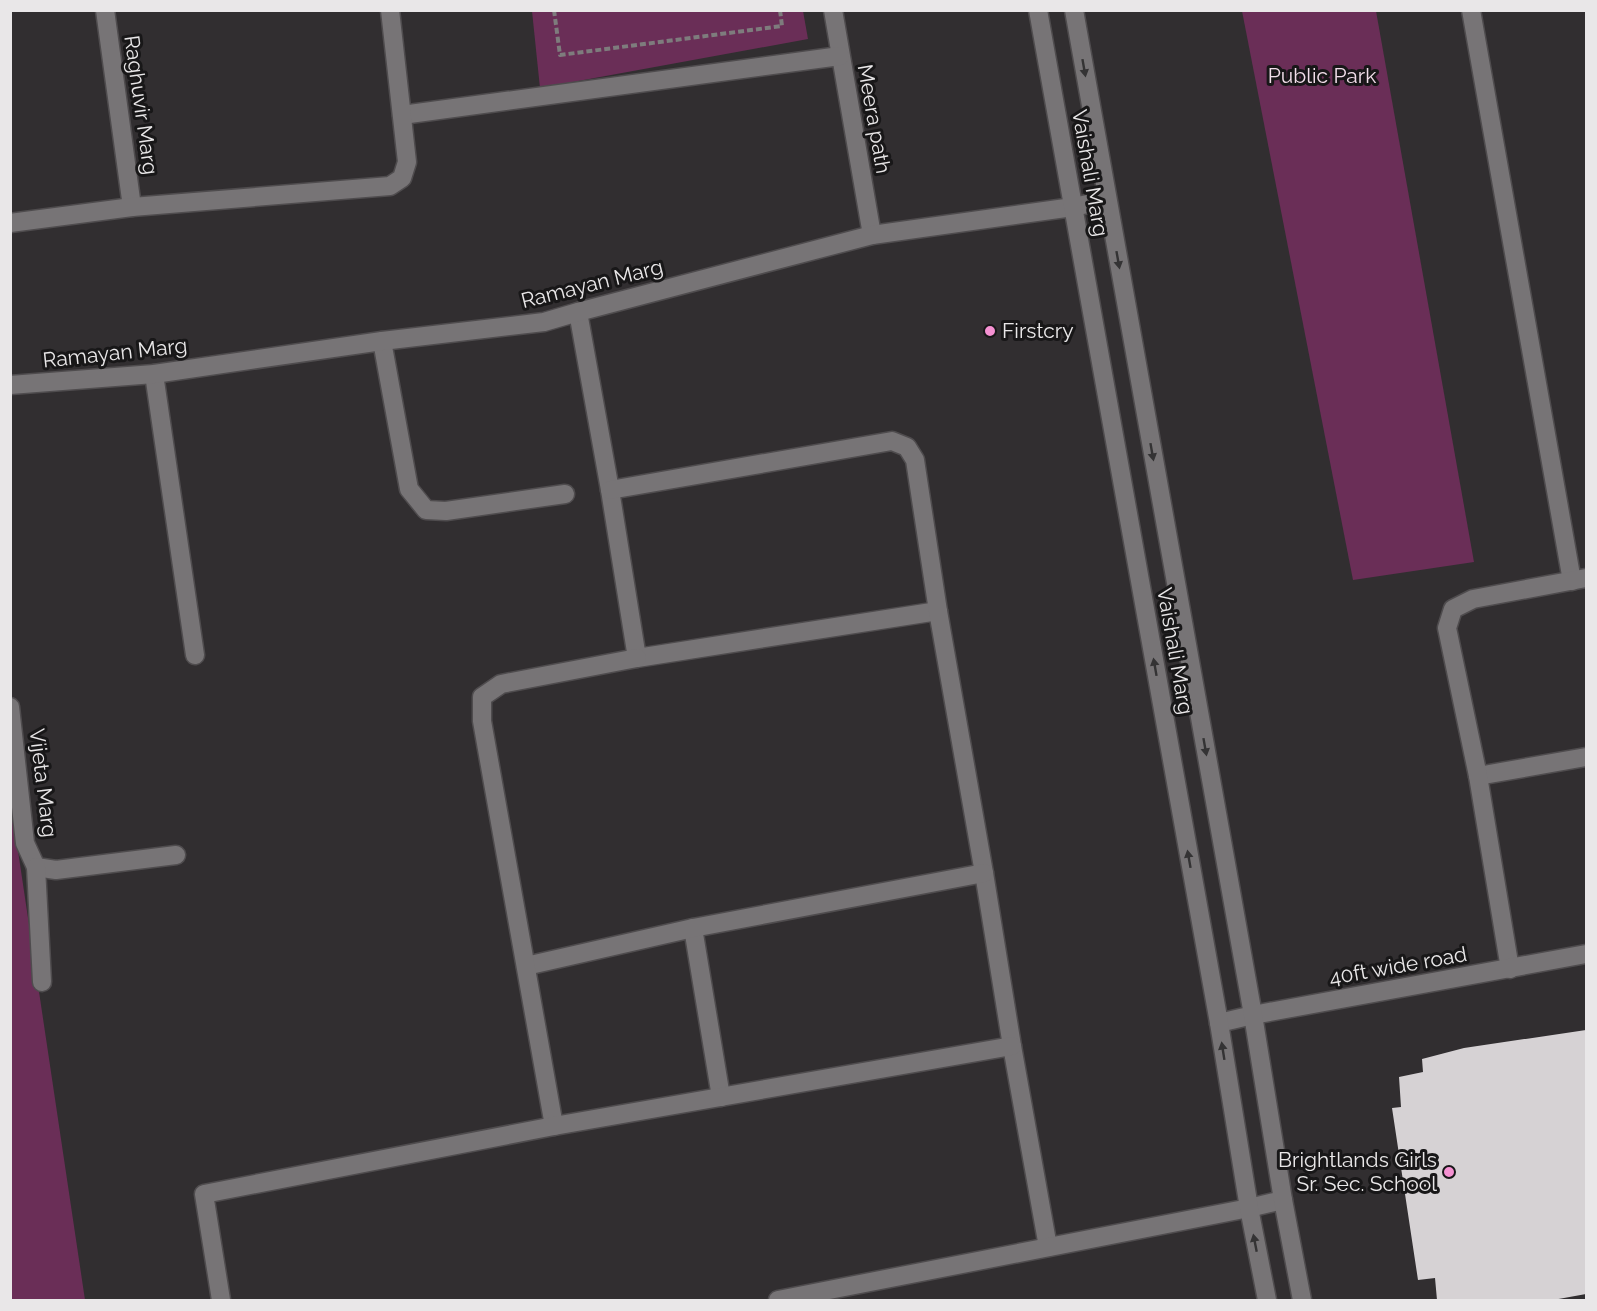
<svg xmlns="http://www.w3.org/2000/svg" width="1597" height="1311" font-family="Raleway,sans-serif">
<rect width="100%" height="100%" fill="#312e30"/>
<g fill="#6a2e57">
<path d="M532 11H803L808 39 540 88Z"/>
<path d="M1242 11H1376L1474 562 1353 580Z"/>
<path d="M11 804 85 1300H11Z"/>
</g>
<path fill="#d6d2d4" d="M1586 1030V1294L1553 1300H1437L1435 1278 1418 1280 1392 1108 1401 1107 1399 1077 1423 1072 1422 1059 1464 1048Z"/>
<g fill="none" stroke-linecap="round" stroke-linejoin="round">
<defs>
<g id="street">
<path d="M105 10 132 207"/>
<path d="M833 10 872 235"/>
<path d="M1471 10 1572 581"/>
<path d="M402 115 840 56"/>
<path d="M10 223 132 207 390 186 402 178 407 162 390 10"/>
<path d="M578 312 610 490 637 658 938 611"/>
<path d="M382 341 409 489 426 510 446 511 565 494"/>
<path d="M154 374 195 655"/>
<path d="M10 385 154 374 382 341 544 322 578 312 872 235 1073 207 1107 200"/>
<path d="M610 490 892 441 907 447 915 460 938 611 984 873 1012 1046 1048 1247"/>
<path d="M10 707 25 843 36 867 56 870 176 855"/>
<path d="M1478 776 1586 757"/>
<path d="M36 867 42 982"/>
<path d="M693 928 721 1097"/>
<path d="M526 966 693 928 984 873"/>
<path d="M1510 969 1478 776 1447 628 1453 609 1473 599 1586 578"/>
<path d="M1219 1023 1253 1015 1586 954"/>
<path d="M554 1126 482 721V697L501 684 637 658"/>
<path d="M221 1300 204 1194 554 1126 1012 1046"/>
<path d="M778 1300 1249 1208 1283 1200"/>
</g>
<g id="secondary">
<path d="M1038 10 1219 1023 1249 1208 1267 1300"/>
<path d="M1074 10 1253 1015 1283 1200 1302 1300"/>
</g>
</defs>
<use href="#street" stroke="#4f4c4e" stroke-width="21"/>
<use href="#secondary" stroke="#4f4c4e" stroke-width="21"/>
<path stroke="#7e7c7d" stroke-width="4" stroke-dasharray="6 3" stroke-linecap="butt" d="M554 10 560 55 782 26 780 10"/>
<use href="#street" stroke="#777476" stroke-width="18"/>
<use href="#secondary" stroke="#777476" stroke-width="18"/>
</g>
<defs><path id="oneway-solid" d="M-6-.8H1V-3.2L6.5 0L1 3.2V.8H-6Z" transform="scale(1.5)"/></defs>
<g fill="#343334">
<use href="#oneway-solid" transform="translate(1084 68) rotate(80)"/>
<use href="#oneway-solid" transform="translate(1118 260) rotate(80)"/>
<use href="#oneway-solid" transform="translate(1152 452) rotate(80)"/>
<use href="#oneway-solid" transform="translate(1155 667) rotate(-100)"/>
<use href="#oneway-solid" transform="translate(1205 747) rotate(80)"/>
<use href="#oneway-solid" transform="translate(1189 859) rotate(-100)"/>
<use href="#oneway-solid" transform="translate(1223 1051) rotate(-99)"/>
<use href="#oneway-solid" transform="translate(1255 1243) rotate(-101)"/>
</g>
<g fill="#f591d2" stroke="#181718" stroke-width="2">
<circle cx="990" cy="331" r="6"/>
<circle cx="1449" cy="1172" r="6"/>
</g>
<g text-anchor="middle" stroke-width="6" stroke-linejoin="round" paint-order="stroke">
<g font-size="21" fill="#f2deea" stroke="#181718">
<text x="1322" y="83">Public Park</text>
</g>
<g font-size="21" fill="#e9e7e8" stroke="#181718">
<text transform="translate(141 105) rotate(82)" y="7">Raghuvir Marg</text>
<text transform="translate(874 119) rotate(80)" y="7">Meera path</text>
<text transform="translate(1090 173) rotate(80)" y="7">Vaishali Marg</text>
<text transform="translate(592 284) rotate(-14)" y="7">Ramayan Marg</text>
<text transform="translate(115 353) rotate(-6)" y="7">Ramayan Marg</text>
<text transform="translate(1175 651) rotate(80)" y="7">Vaishali Marg</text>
<text transform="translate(43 783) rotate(83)" y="7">Vijeta Marg</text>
<text transform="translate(1398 966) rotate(-10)" y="7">40ft wide road</text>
</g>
<g font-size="21" fill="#e9e7e8" stroke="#181718" text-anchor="start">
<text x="1002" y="338">Firstcry</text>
<text x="1437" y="1167" text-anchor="end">Brightlands Girls<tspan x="1437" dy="24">Sr. Sec. School</tspan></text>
</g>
</g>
<rect width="1597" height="1311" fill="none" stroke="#e9e7e8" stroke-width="24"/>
</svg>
